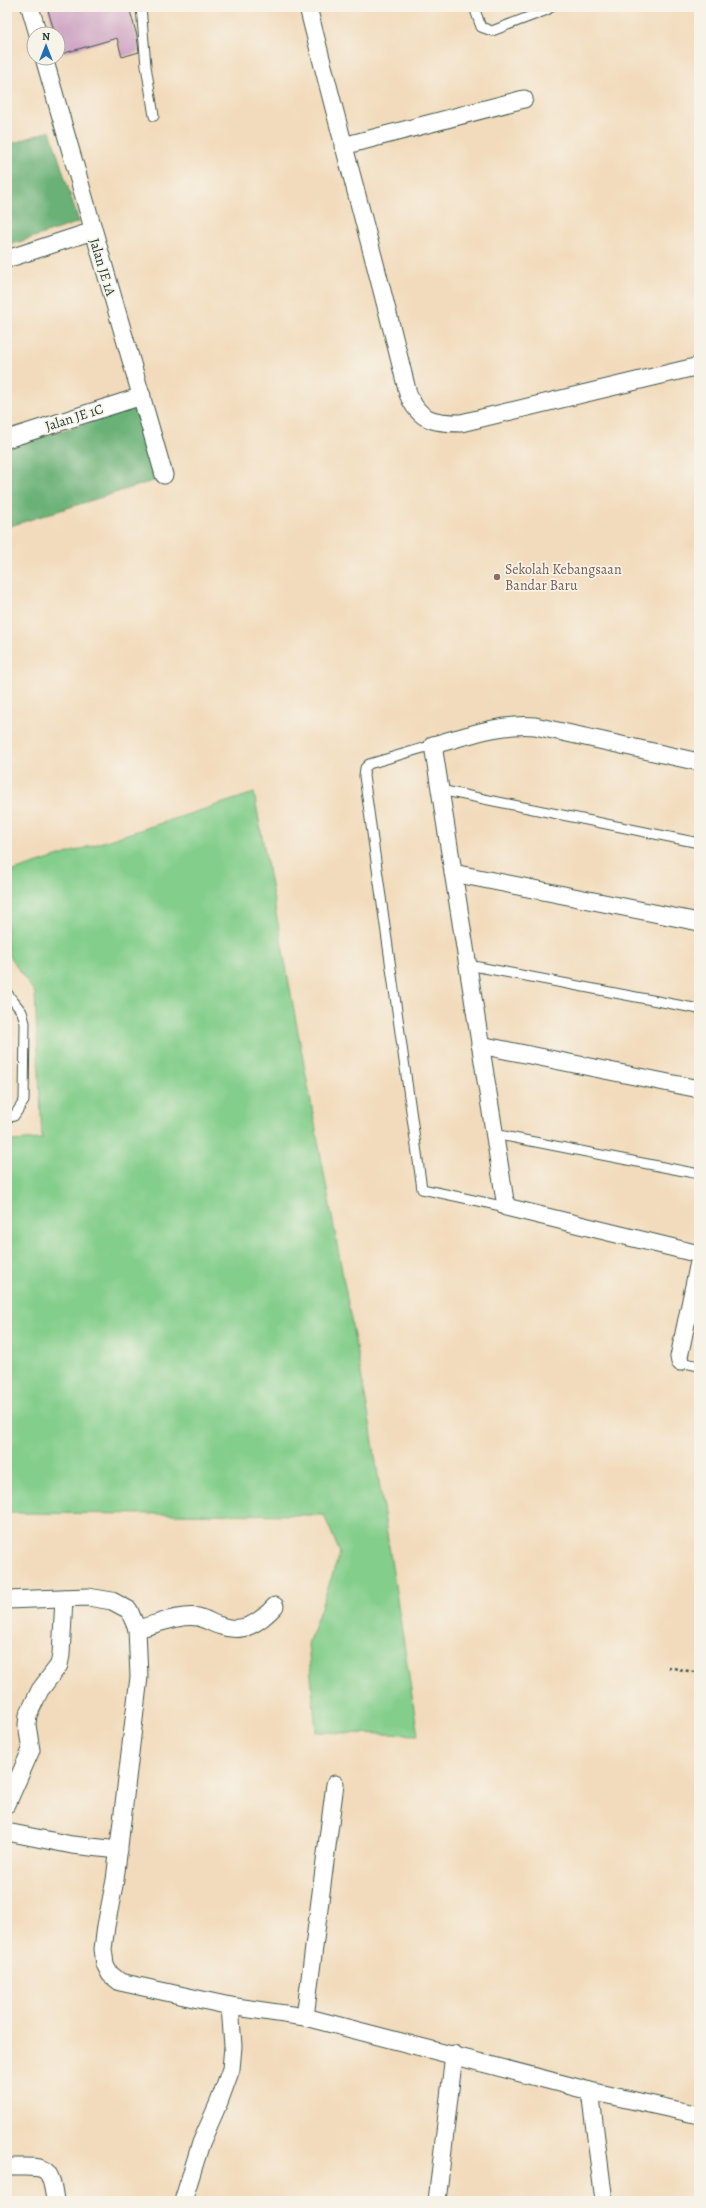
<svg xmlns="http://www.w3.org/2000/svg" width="706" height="2208" font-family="Alegreya,serif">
<rect width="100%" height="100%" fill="#f7f3e8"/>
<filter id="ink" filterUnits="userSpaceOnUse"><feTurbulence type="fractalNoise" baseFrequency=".025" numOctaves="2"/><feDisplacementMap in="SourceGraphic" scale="8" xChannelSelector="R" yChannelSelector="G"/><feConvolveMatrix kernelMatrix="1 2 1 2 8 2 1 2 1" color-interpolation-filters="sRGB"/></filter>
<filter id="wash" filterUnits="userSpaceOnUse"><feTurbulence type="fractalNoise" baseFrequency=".012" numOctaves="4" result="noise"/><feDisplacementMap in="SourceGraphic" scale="16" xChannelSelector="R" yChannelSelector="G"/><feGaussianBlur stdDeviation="0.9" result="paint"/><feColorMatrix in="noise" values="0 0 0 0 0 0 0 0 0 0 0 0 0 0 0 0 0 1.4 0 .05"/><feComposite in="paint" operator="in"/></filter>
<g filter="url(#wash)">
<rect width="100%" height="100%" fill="#f2dbbc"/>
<path fill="#83ce8b" stroke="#518660" d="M254 793 370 1423 418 1735 316 1732 308 1644 340 1553 324 1515 7 1513V1141L42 1139 35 993 7 953V873Z"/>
<g fill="#6ab177" stroke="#447756">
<path d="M50 131 79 222 7 246V145Z"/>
<path d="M136 408 156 480 7 527V448Z"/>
</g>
<g id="blocks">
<path fill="#d0a7c5" d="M47 7H129L137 36 139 52 122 57 117 38 61 54 58 34H55Z"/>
</g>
</g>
<g filter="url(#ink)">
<use href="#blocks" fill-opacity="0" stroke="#3f5548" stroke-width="1"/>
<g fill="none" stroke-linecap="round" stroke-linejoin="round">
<defs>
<g id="service">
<path d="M141 7 146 66 154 116"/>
<path d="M474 7 481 27 492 31 547 10 551 7"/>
<path d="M433 745 369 764 365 768 364 776 422 1189 506 1207"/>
<path d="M440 790 699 843"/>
<path d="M468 965 699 1009"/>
<path d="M7 993 22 1012 25 1023 24 1101 14 1116 7 1118"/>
<path d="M494 1134 699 1174"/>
<path d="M680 1362 699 1366"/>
</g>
<g id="minor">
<path d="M30 7 38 34"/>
<path d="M308 7C340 136 377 265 408 394 419 421 434 423 461 423L699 366"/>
<path d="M44 58 164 475"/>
<path d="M343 146 524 99"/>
<path d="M7 259 93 231"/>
<path d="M7 439 142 396"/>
<path d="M699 762 535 726C500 723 467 736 433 745L506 1207 699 1254"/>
<path d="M453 873 699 922"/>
<path d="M480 1045 699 1089"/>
<path d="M680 1362 679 1357 699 1262"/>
<path d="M7 1600 88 1597 112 1601 129 1610 137 1629 139 1677 115 1880 106 1926 103 1949 105 1964 110 1974 120 1982 230 2006 305 2017 590 2091 699 2115"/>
<path d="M137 1629C155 1625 179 1614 198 1617 206 1619 213 1624 221 1626 244 1634 260 1622 275 1606"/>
<path d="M7 1804 31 1750 27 1725 28 1715 40 1690 59 1665 61 1655 64 1598"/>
<path d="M7 1832 72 1845 119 1850"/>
<path d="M305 2017 335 1784"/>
<path d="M590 2091 604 2201"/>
<path d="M7 2167C43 2168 50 2160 55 2201"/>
<path d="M183 2201 201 2143 219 2102 231 2069 233 2046 230 2006"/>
<path d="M437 2201 454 2054"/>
</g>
</defs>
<use href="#service" stroke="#3f5548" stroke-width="11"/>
<use href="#minor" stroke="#3f5548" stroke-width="19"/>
<path stroke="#3f5548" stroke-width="2.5" stroke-dasharray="3 3" stroke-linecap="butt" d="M668 1667 699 1673"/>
<use href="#service" stroke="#fff" stroke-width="9"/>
<use href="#minor" stroke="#fff" stroke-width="17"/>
</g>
</g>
<circle fill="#8d6e63" stroke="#f7f3e8" stroke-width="1.5" cx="497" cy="577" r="4"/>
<g text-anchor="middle" stroke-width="3.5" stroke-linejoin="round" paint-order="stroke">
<g font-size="14" fill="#1f3d34" stroke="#f7f3e8">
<text transform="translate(103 267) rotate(73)" y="5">Jalan JE 1A</text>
<text transform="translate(74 417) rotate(-18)" y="5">Jalan JE 1C</text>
</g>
<g font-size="14" fill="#785e54" stroke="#f7f3e8" text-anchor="start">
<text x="505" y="574">Sekolah Kebangsaan<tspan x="505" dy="16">Bandar Baru</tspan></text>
</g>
</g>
<rect width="706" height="2208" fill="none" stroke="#f7f3e8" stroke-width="24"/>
<g transform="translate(46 46)"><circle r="19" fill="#f7f3e8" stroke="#a1aaa0"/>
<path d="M0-3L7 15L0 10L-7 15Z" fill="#1f6fb2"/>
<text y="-6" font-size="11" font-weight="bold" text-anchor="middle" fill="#1f3d34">N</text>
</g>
</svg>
